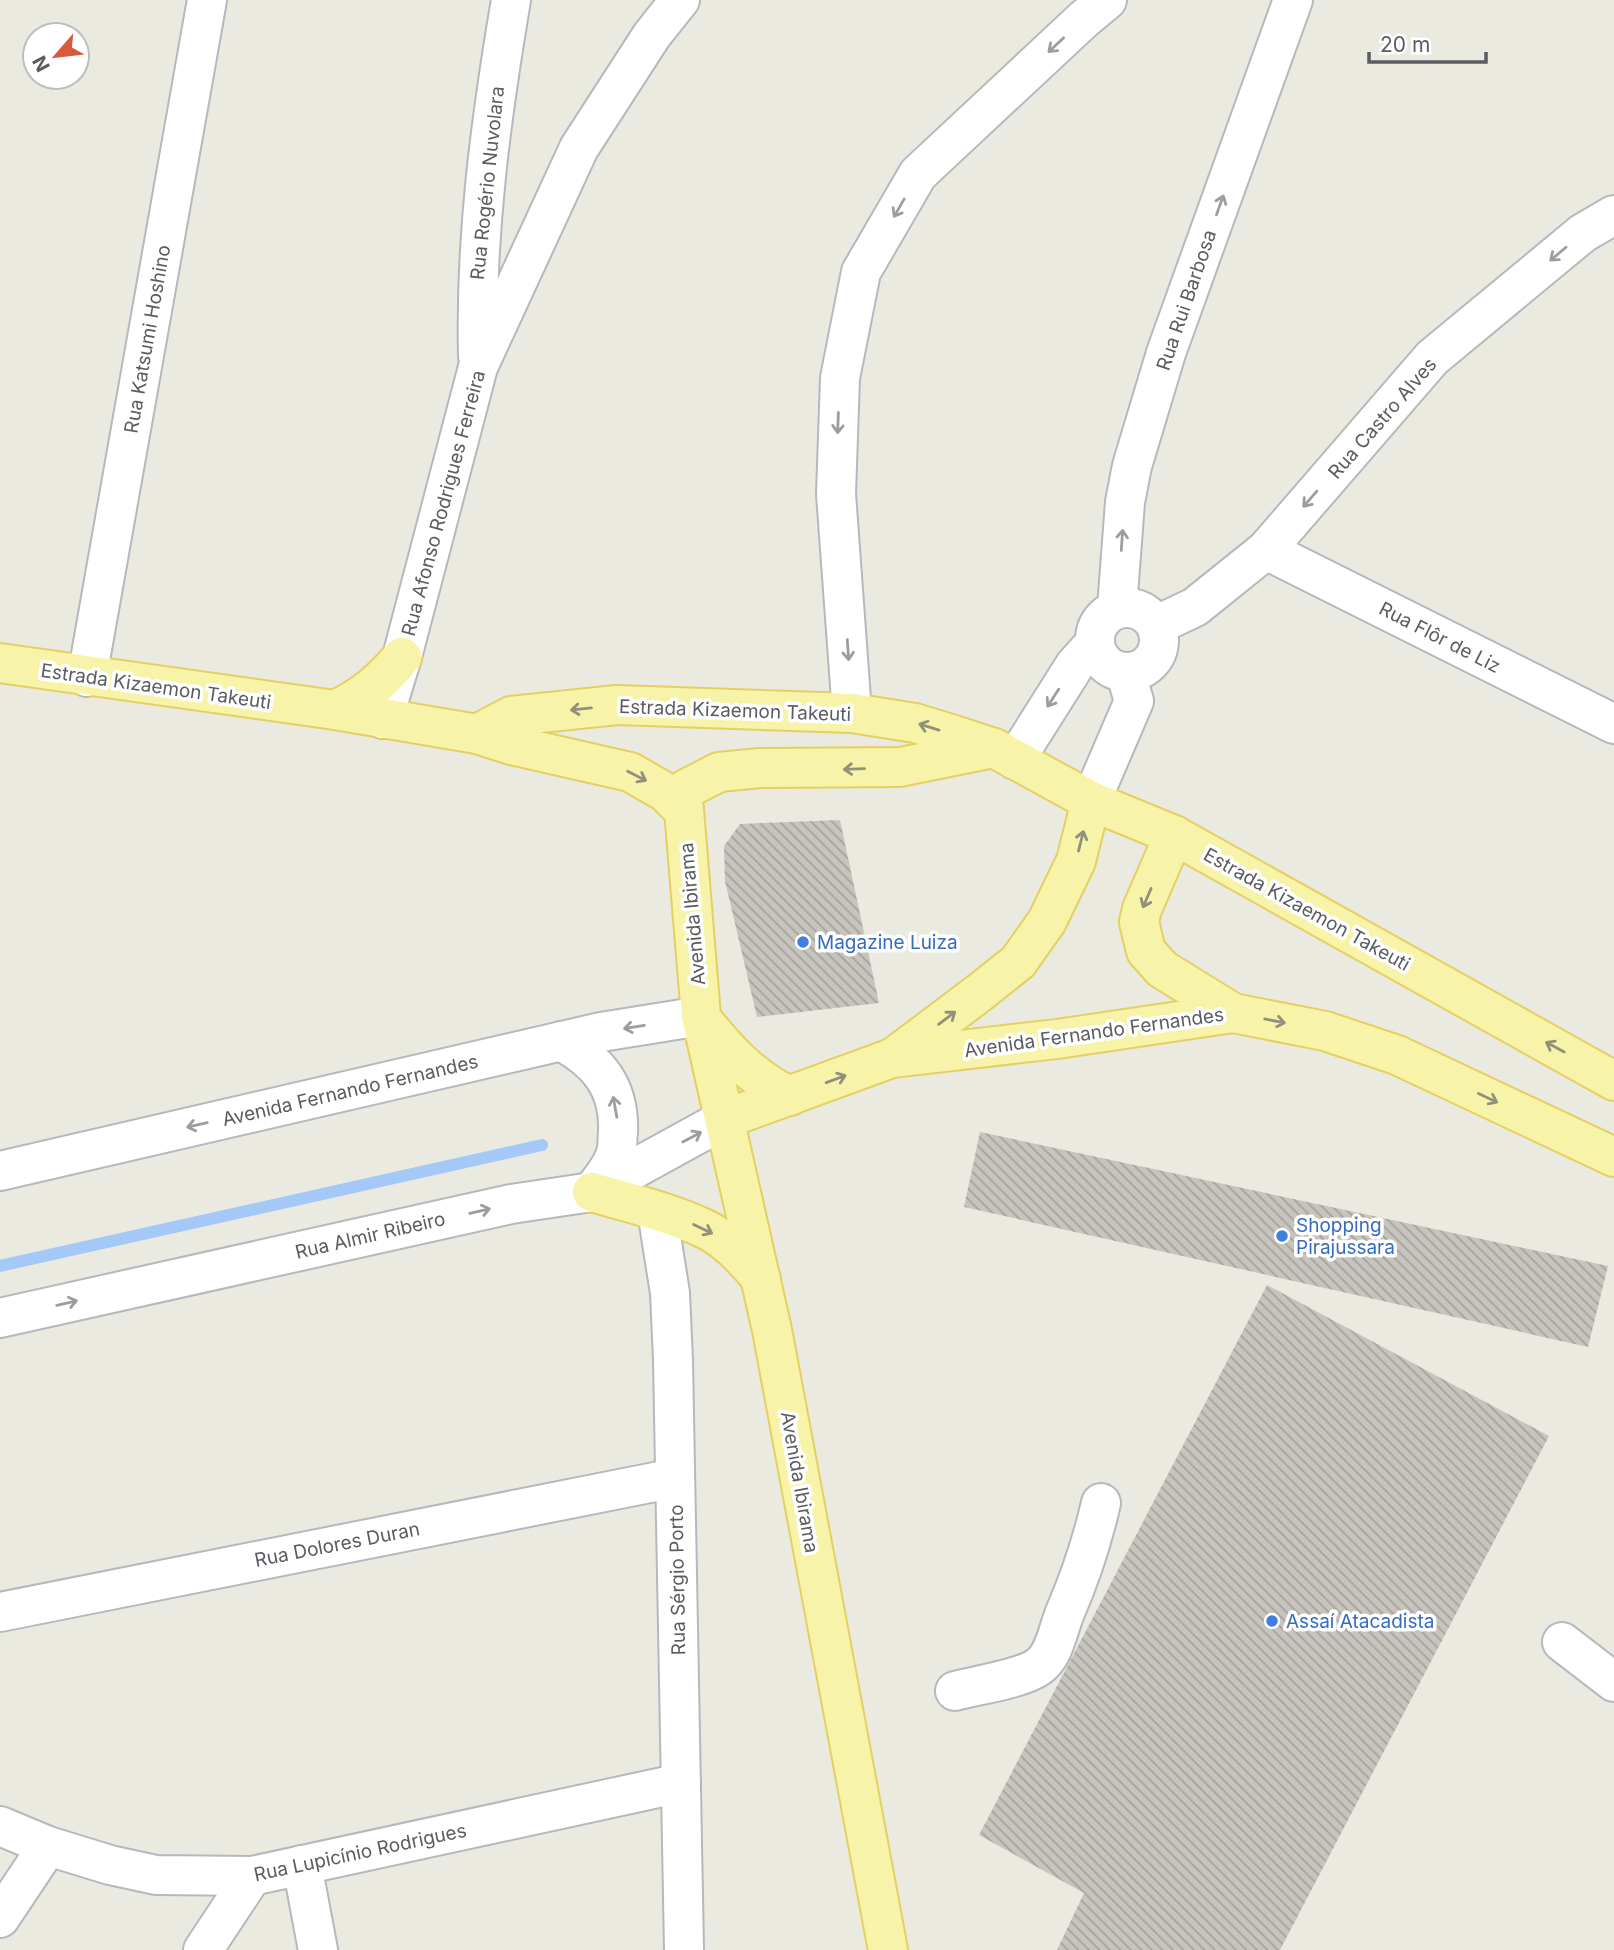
<svg xmlns="http://www.w3.org/2000/svg" width="1614" height="1950" font-family="Inter,sans-serif">
<defs>
<pattern id="building-back-hatch" width="6" height="6" patternUnits="userSpaceOnUse" patternTransform="scale(1.75)"><rect width="6" height="6" fill="#c7c4be"/><path d="M-1 5l2 2M0 0l6 6M5-1l2 2" fill="none" stroke="#a5a29e"/></pattern>
</defs>
<rect width="100%" height="100%" fill="#ebeae1"/>
<g fill="none" stroke-linecap="round" stroke-linejoin="round">
<path stroke="#a5c9f7" stroke-width="12" d="M0 1266 542 1145"/>
</g>
<g fill="url(#building-back-hatch)">
<path d="M840 820 879 1003 757 1017 725 881 724 846 740 824Z"/>
<path d="M980 1132 1608 1266 1588 1347 964 1207Z"/>
<path d="M1267 1285 1549 1436 1280 1950H1057L1084 1893 979 1835Z"/>
</g>
<g fill="none" stroke-linecap="round" stroke-linejoin="round">
<defs>
<g id="minor">
<path d="M478 356C475 236 491 118 511 0"/>
<path d="M1266 550 1614 724"/>
<circle cx="1127" cy="640" r="32"/>
<path d="M1117 608 1125 502 1132 466 1166 353 1293 0"/>
<path d="M1157 625 1195 607 1266 550 1432 358 1583 233 1614 215"/>
<path d="M87 677 207 0"/>
<path d="M852 713 836 494 840 378 861 272 918 174 1084 19 1107 0"/>
<path d="M383 719 402 657 478 367 579 148 652 35 680 0"/>
<path d="M1015 760 1075 665 1094 644"/>
<path d="M1091 801 1134 701 1126 674"/>
<path d="M561 1041C598 1061 620 1087 618 1132 617 1139 618 1147 616 1153 612 1167 602 1179 593 1190"/>
<path d="M0 1171 601 1032 701 1016"/>
<path d="M657 1211 670 1293 673 1360 684 1950"/>
<path d="M0 1318 511 1204 592 1192 725 1119"/>
<path d="M0 1612 675 1478"/>
<path d="M1562 1642 1614 1682"/>
<path d="M955 1691C977 1685 1021 1679 1038 1667 1055 1656 1058 1628 1066 1610 1082 1573 1092 1542 1101 1503"/>
<path d="M0 1826 48 1846 110 1865 156 1875 252 1876 681 1783"/>
<path d="M302 1865 318 1950"/>
<path d="M0 1918 48 1846"/>
<path d="M203 1950 252 1876"/>
</g>
<g id="major">
<path d="M0 663 335 710 477 734 511 745 630 772 665 792 684 811"/>
<path d="M335 710C363 697 382 681 402 657"/>
<path d="M477 734 511 716 617 705 852 713 915 723 951 734 994 748 1091 801 1174 835 1614 1081"/>
<path d="M1174 835 1142 909 1139 922 1146 951 1162 969 1233 1013"/>
<path d="M706 1024C730 1054 755 1080 790 1096"/>
<path d="M894 1057 979 993 1018 962 1047 921 1076 861 1091 801"/>
<path d="M725 1119 892 1058 1057 1039 1233 1013 1325 1031 1397 1055 1614 1157"/>
<path d="M592 1192C629 1203 670 1212 705 1229 725 1238 748 1262 761 1279"/>
<path d="M888 1950 772 1330 701 1016 683 798 686 789 719 772 760 768 900 767 994 748"/>
</g>
</defs>
<use href="#minor" stroke="#b7b8bd" stroke-width="42"/>
<use href="#major" stroke="#e4d061" stroke-width="42"/>
<use href="#minor" stroke="#fff" stroke-width="38"/>
<use href="#major" stroke="#f7f4aa" stroke-width="38"/>
</g>
<defs><path id="oneway-shaft" d="M-6 0H5M1.5-3L5.5 0L1.5 3" fill="none" stroke-width="1.6" stroke-linecap="round" stroke-linejoin="round" transform="scale(1.75)"/></defs>
<g stroke="#9c9da0">
<use href="#oneway-shaft" transform="translate(1056 45) rotate(137)"/>
<use href="#oneway-shaft" transform="translate(1220 205) rotate(-70)"/>
<use href="#oneway-shaft" transform="translate(899 208) rotate(120)"/>
<use href="#oneway-shaft" transform="translate(1558 254) rotate(140)"/>
<use href="#oneway-shaft" transform="translate(838 423) rotate(92)"/>
<use href="#oneway-shaft" transform="translate(1310 499) rotate(131)"/>
<use href="#oneway-shaft" transform="translate(1122 540) rotate(-86)"/>
<use href="#oneway-shaft" transform="translate(848 650) rotate(86)"/>
<use href="#oneway-shaft" transform="translate(1053 698) rotate(123)"/>
<use href="#oneway-shaft" transform="translate(634 1027) rotate(171)"/>
<use href="#oneway-shaft" transform="translate(615 1107) rotate(-100)"/>
<use href="#oneway-shaft" transform="translate(197 1125) rotate(167)"/>
<use href="#oneway-shaft" transform="translate(692 1137) rotate(-28)"/>
<use href="#oneway-shaft" transform="translate(480 1211) rotate(-13)"/>
<use href="#oneway-shaft" transform="translate(67 1303) rotate(-13)"/>
</g>
<g stroke="#91917b">
<use href="#oneway-shaft" transform="translate(581 709) rotate(174)"/>
<use href="#oneway-shaft" transform="translate(929 727) rotate(-163)"/>
<use href="#oneway-shaft" transform="translate(854 769) rotate(178)"/>
<use href="#oneway-shaft" transform="translate(637 776) rotate(27)"/>
<use href="#oneway-shaft" transform="translate(1081 841) rotate(-76)"/>
<use href="#oneway-shaft" transform="translate(1147 898) rotate(113)"/>
<use href="#oneway-shaft" transform="translate(947 1018) rotate(-37)"/>
<use href="#oneway-shaft" transform="translate(1275 1021) rotate(11)"/>
<use href="#oneway-shaft" transform="translate(1555 1047) rotate(-151)"/>
<use href="#oneway-shaft" transform="translate(836 1079) rotate(-20)"/>
<use href="#oneway-shaft" transform="translate(1488 1098) rotate(25)"/>
<use href="#oneway-shaft" transform="translate(703 1229) rotate(26)"/>
</g>
<g fill="#3f7fe0" stroke="#fff" stroke-width="2.5">
<circle cx="803" cy="942" r="7"/>
<circle cx="1282" cy="1236" r="7"/>
<circle cx="1272" cy="1621" r="7"/>
</g>
<g text-anchor="middle" stroke-width="7" stroke-linejoin="round" paint-order="stroke">
<g font-size="19" fill="#5a5c61" stroke="#fff">
<text transform="translate(487 183) rotate(-84)" y="7">Rua Rogério Nuvolara</text>
<text transform="translate(1186 300) rotate(-71)" y="7">Rua Rui Barbosa</text>
<text transform="translate(147 339) rotate(-80)" y="7">Rua Katsumi Hoshino</text>
<text transform="translate(1382 418) rotate(-49)" y="7">Rua Castro Alves</text>
<text transform="translate(443 503) rotate(-75)" y="7">Rua Afonso Rodrigues Ferreira</text>
<text transform="translate(1440 637) rotate(27)" y="7">Rua Flôr de Liz</text>
<text transform="translate(156 686) rotate(8)" y="7">Estrada Kizaemon Takeuti</text>
<text transform="translate(735 710) rotate(2)" y="7">Estrada Kizaemon Takeuti</text>
<text transform="translate(1307 909) rotate(29)" y="7">Estrada Kizaemon Takeuti</text>
<text transform="translate(692 914) rotate(-95)" y="7">Avenida Ibirama</text>
<text transform="translate(1094 1032) rotate(-8)" y="7">Avenida Fernando Fernandes</text>
<text transform="translate(350 1090) rotate(-13)" y="7">Avenida Fernando Fernandes</text>
<text transform="translate(370 1235) rotate(-13)" y="7">Rua Almir Ribeiro</text>
<text transform="translate(800 1482) rotate(80)" y="7">Avenida Ibirama</text>
<text transform="translate(337 1544) rotate(-11)" y="7">Rua Dolores Duran</text>
<text transform="translate(677 1580) rotate(-91)" y="7">Rua Sérgio Porto</text>
<text transform="translate(360 1852) rotate(-12)" y="7">Rua Lupicínio Rodrigues</text>
</g>
<g font-size="19" fill="#366cbe" stroke="#fff" text-anchor="start">
<text x="817" y="949">Magazine Luiza</text>
<text x="1296" y="1232">Shopping<tspan x="1296" dy="22">Pirajussara</tspan></text>
<text x="1286" y="1628">Assaí Atacadista</text>
</g>
</g>
<g transform="translate(56 56) rotate(242)"><circle r="33" fill="#ffffff" stroke="#bdbec0" stroke-width="2"/>
<path d="M0-5L12 26L0 18L-12 26Z" fill="#d95a3a"/>
<text y="-10" font-size="19" font-weight="bold" text-anchor="middle" fill="#5a5c61">N</text>
</g>
<path d="M1369 52v10h117v-10" fill="none" stroke="#5a5c61" stroke-width="3.5"/>
<text x="1380" y="52" font-size="21" fill="#5a5c61" stroke="#ffffff" stroke-width="5" paint-order="stroke">20 m</text>
</svg>
